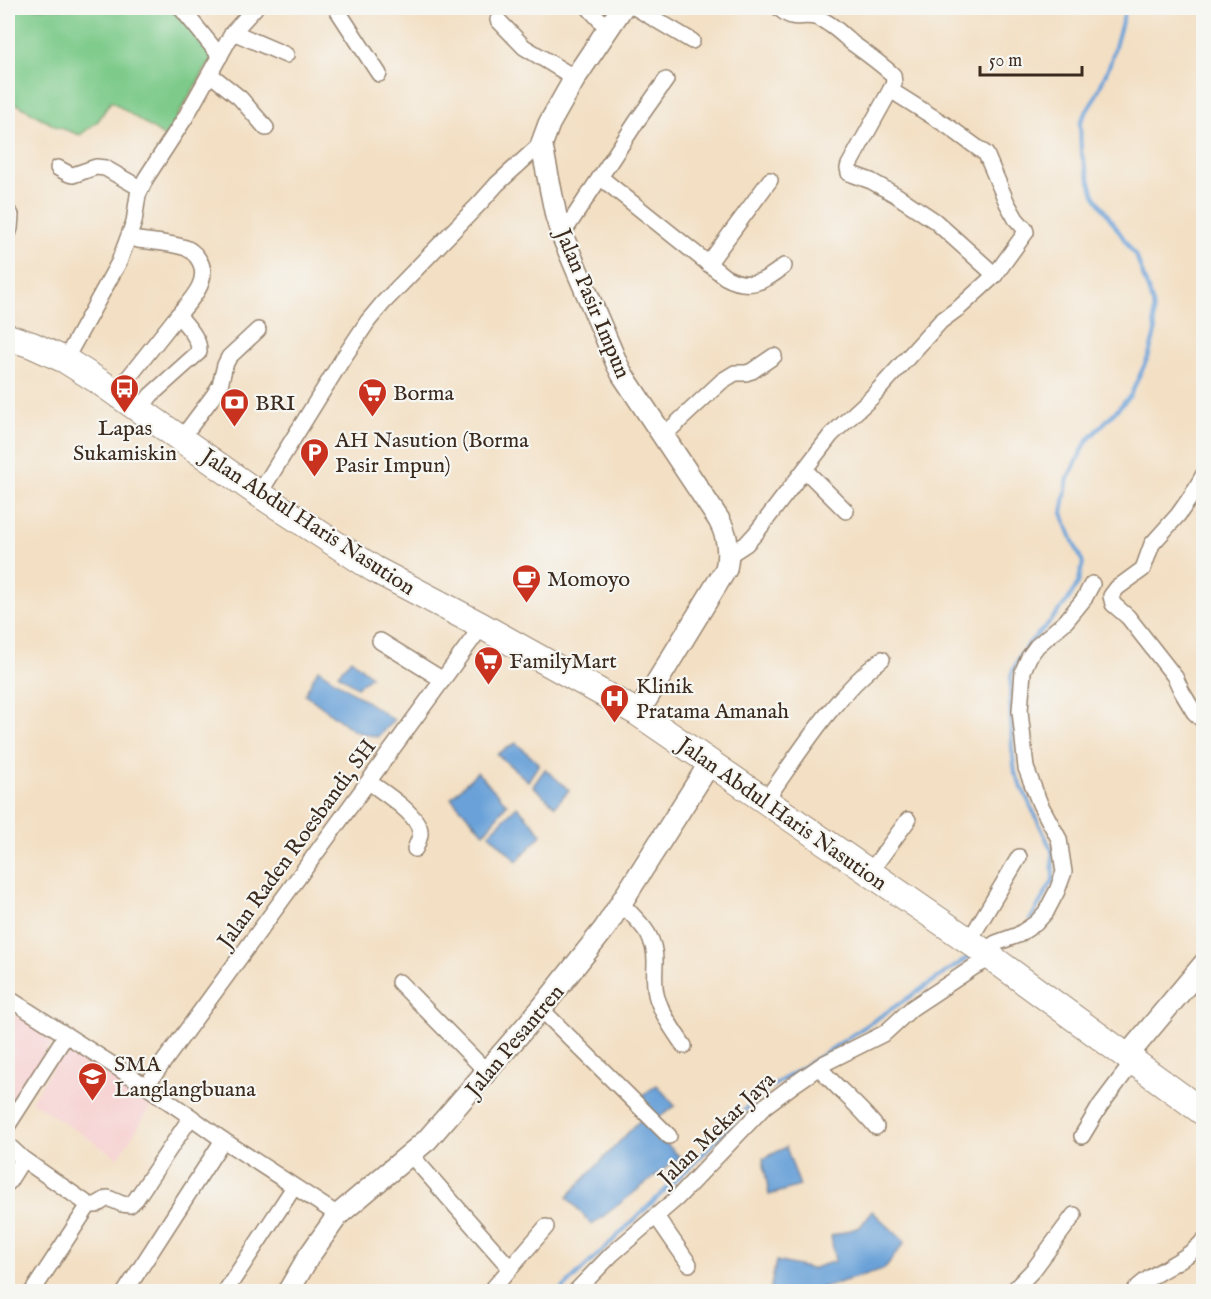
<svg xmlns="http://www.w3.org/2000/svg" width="1211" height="1299" font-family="'IM FELL English',serif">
<rect width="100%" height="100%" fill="#f6f6f2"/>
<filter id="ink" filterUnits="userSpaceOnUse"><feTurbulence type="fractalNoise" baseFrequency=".0167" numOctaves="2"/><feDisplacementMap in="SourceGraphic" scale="12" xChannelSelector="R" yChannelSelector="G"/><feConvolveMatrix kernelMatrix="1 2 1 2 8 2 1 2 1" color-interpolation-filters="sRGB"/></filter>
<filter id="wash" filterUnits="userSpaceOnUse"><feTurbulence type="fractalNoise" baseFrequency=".008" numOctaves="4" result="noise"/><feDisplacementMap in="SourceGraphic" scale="24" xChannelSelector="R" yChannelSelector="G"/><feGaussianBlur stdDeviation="1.35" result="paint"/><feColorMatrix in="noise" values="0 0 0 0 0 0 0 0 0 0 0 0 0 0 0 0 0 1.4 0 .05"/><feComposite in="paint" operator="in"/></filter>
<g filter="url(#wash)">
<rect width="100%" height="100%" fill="#f3dfc3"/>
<g fill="#f7cfd0">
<path d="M8 1010 54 1039 8 1113Z"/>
<path d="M68 1044 155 1101 118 1158 31 1101Z"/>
</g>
<path fill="#7dca8a" stroke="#5c7a54" stroke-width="1.5" d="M8 8H174L214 55 165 137 111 101 98 121 80 135 55 126 17 104H8Z"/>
<g fill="#69a1d8" stroke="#52667b" stroke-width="1.5">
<path d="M351 659 371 676 357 687 338 674Z"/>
<path d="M318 669 394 720 377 737 354 731 305 694Z"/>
<path d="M516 743 539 764 528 781 497 754Z"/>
<path d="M545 769 569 790 555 806 533 786Z"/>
<path d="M477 772 507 804 484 833 451 798Z"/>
<path d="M517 806 542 834 517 861 489 834Z"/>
<path d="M657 1085 675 1106 658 1118 637 1099Z"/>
<path d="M641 1119 680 1157 592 1225 567 1197Z"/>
<path d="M786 1147 800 1186 769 1195 763 1159Z"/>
<path d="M872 1211 905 1242 884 1269 811 1291H770L776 1261 811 1269 835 1261 831 1236 860 1227Z"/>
</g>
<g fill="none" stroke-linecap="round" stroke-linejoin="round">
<g stroke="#69a1d8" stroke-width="4">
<path d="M1030 920 1053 880 1052 851 1015 773 1012 748 1010 698 1011 675 1019 657 1030 642 1046 626 1068 600 1078 583 1083 563 1072 539 1062 513 1068 478 1087 441 1130 396 1149 355 1155 332 1153 304 1137 258 1094 195 1081 152 1080 122 1095 98 1110 64 1126 8"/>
<path d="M559 1292 708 1149 761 1093 821 1056 972 955"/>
</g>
</g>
</g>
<g filter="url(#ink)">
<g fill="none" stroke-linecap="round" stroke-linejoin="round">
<defs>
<g id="street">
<path d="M181 8 220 56"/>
<path d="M336 8 379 74"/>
<path d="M589 8 608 29"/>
<path d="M636 8 692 41"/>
<path d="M498 20 524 47 575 78"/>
<path d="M233 32 286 55"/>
<path d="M210 74 240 98 266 128"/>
<path d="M891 89 849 165 848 168 849 173 871 181 896 195 935 221 995 275"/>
<path d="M58 168 69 174 73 175 96 167 105 168 140 188"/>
<path d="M600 177 725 277C749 290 765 282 784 266"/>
<path d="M8 212 11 215 10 228 8 234"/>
<path d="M562 235 637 121 666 80"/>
<path d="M138 240C154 242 171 243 186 248 191 250 194 253 197 257 213 278 192 299 178 315 186 325 200 338 199 352L151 395 140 409"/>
<path d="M708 264 770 180"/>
<path d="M65 360 119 262 134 222 138 195 146 178 185 118 233 32 255 8"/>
<path d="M117 392 178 315"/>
<path d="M663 436 722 381 735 373H746L752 371 774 356"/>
<path d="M181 439 214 395 220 385 225 365 229 357 258 330"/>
<path d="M805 470 846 511"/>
<path d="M1204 474 1192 495 1178 515 1152 544 1143 569 1117 588 1111 596 1113 604 1128 617 1175 677 1182 692 1194 712 1204 722"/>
<path d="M259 494 342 360 368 321 383 303 481 202 497 184 542 143"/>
<path d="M729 555 746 544 756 533 831 435 871 398 941 321 960 307 995 275 1026 232 1025 229 1016 219 1007 203 986 154 949 127 892 91 891 89 894 83 893 75C880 63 866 53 852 43 842 34 831 23 818 18 800 12 796 24 779 8"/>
<path d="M380 641 443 680"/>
<path d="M369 782C383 792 418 814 420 831 421 837 417 844 415 849"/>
<path d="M765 801C800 752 833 697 882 659"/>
<path d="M870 872 908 820"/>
<path d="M621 903C638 922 655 933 655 961 655 974 653 985 657 998 663 1016 674 1031 684 1046"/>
<path d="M969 941 1019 857"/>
<path d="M983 952 996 943 1018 935 1036 923 1046 912 1057 891 1064 872 1059 839 1040 804 1026 768 1020 711 1023 671 1029 657 1037 646 1066 621 1084 599 1092 584"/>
<path d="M399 982 486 1071"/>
<path d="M8 998 146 1086 191 1117 223 1140 338 1215"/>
<path d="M541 1009 669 1136"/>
<path d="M819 1067C836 1088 859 1105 876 1127"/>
<path d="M146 1086 482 626"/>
<path d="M8 1125 66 1035"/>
<path d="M1082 1136 1100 1106 1133 1062"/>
<path d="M8 1145 23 1159 89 1205H96L108 1198 122 1204 130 1205 136 1199 191 1117"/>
<path d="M410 1154 503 1260 510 1267"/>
<path d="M8 1183 23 1159"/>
<path d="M656 1216 689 1264"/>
<path d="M32 1292 89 1205"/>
<path d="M125 1292 223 1140"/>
<path d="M225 1292 294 1187"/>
<path d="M490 1292 546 1227"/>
<path d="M575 1292 612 1254 677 1198 765 1106 796 1083 825 1063 885 1033 912 1008 974 967 992 958"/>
<path d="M1012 1292 1034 1269 1074 1215"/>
<path d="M1133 1292C1153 1270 1185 1263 1204 1240"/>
</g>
<g id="secondary">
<path d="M622 8 575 78 549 124 542 143V147L556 216 562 235 617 364 622 374 719 520C728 536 730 551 726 569L638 713"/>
<path d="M1126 1057 1204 964"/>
<path d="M288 1292 309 1256 338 1215 427 1140 541 1009 605 928 710 763"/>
</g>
<path id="highway" d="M8 337 32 345 65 360 100 382 259 494 374 569 482 626 638 713 969 941 1204 1113"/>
</defs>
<use href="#street" stroke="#978470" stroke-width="18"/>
<use href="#secondary" stroke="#978470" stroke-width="24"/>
<use href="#highway" stroke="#978470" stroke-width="28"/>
<use href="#street" stroke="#fff" stroke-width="15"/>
<use href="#secondary" stroke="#fff" stroke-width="21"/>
<use href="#highway" stroke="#fff" stroke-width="26"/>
</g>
</g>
<defs>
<symbol id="bus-pin" viewBox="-11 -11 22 30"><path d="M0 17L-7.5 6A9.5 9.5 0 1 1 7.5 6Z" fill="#c8321e" stroke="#f6f6f2"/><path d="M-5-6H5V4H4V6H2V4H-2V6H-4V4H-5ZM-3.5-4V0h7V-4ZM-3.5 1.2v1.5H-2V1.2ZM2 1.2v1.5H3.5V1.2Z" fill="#fff"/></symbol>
<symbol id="supermarket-pin" viewBox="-11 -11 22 30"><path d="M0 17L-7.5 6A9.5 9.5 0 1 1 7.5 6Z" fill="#c8321e" stroke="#f6f6f2"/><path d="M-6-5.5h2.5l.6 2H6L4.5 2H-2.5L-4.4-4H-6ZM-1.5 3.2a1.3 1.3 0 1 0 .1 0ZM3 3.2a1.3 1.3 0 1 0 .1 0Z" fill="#fff"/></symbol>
<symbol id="bank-pin" viewBox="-11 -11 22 30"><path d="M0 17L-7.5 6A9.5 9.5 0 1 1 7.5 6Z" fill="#c8321e" stroke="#f6f6f2"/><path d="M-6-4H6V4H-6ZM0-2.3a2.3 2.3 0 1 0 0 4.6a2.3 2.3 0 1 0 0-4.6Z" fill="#fff"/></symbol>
<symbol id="parking-pin" viewBox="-11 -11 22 30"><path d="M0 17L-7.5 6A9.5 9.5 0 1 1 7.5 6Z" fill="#c8321e" stroke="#f6f6f2"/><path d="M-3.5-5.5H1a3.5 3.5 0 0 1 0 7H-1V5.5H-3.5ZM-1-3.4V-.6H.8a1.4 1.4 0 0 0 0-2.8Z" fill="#fff"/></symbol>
<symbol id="cafe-pin" viewBox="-11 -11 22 30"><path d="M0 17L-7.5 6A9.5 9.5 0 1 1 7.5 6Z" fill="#c8321e" stroke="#f6f6f2"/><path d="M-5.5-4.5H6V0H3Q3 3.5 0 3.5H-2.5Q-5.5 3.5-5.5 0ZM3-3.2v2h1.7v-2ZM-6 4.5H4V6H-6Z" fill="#fff"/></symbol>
<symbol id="hospital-pin" viewBox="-11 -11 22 30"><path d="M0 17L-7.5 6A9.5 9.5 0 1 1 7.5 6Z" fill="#c8321e" stroke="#f6f6f2"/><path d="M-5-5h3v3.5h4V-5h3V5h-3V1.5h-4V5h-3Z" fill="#fff"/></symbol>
<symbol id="school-pin" viewBox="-11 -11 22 30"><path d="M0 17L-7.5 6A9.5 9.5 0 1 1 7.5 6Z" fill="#c8321e" stroke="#f6f6f2"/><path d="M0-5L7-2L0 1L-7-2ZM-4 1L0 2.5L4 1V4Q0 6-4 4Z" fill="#fff"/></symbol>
</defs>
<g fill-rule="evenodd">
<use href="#bus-pin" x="108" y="372" width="33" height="45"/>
<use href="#supermarket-pin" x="356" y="376" width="33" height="45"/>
<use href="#bank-pin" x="218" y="386" width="33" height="45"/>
<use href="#parking-pin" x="298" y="436" width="33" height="45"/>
<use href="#cafe-pin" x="510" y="562" width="33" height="45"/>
<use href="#supermarket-pin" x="472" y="644" width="33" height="45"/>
<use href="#hospital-pin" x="598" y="682" width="33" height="45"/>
<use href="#school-pin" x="76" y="1060" width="33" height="45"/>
</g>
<g text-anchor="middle" stroke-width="4.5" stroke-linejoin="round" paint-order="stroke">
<g font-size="22" fill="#3b2a1e" stroke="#f6f6f2">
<text transform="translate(594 303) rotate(67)" y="8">Jalan Pasir Impun</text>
<text transform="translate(309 521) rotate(33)" y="8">Jalan Abdul Haris Nasution</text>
<text transform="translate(783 813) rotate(35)" y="8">Jalan Abdul Haris Nasution</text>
<text transform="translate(296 843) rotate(-54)" y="8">Jalan Raden Roesbandi, SH</text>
<text transform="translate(514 1040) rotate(-50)" y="8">Jalan Pesantren</text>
<text transform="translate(716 1128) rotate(-44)" y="8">Jalan Mekar Jaya</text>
</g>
<g font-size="22" fill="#3b2a1e" stroke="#f6f6f2" text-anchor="start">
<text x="393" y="400">Borma</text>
<text x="255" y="410">BRI</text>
<text x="125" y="435" text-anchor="middle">Lapas<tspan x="125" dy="25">Sukamiskin</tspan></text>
<text x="335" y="447">AH Nasution (Borma<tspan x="335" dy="25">Pasir Impun)</tspan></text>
<text x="547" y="586">Momoyo</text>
<text x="509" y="668">FamilyMart</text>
<text x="636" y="693">Klinik<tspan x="636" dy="25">Pratama Amanah</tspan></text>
<text x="114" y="1071">SMA<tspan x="114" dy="25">Langlangbuana</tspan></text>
</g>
</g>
<rect width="1211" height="1299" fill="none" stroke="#f6f6f2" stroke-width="30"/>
<path d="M980 66v9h102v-9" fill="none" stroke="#3b2a1e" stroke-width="3"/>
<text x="989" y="66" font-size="18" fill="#3b2a1e" stroke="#f6f6f2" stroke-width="4.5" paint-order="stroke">50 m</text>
</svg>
